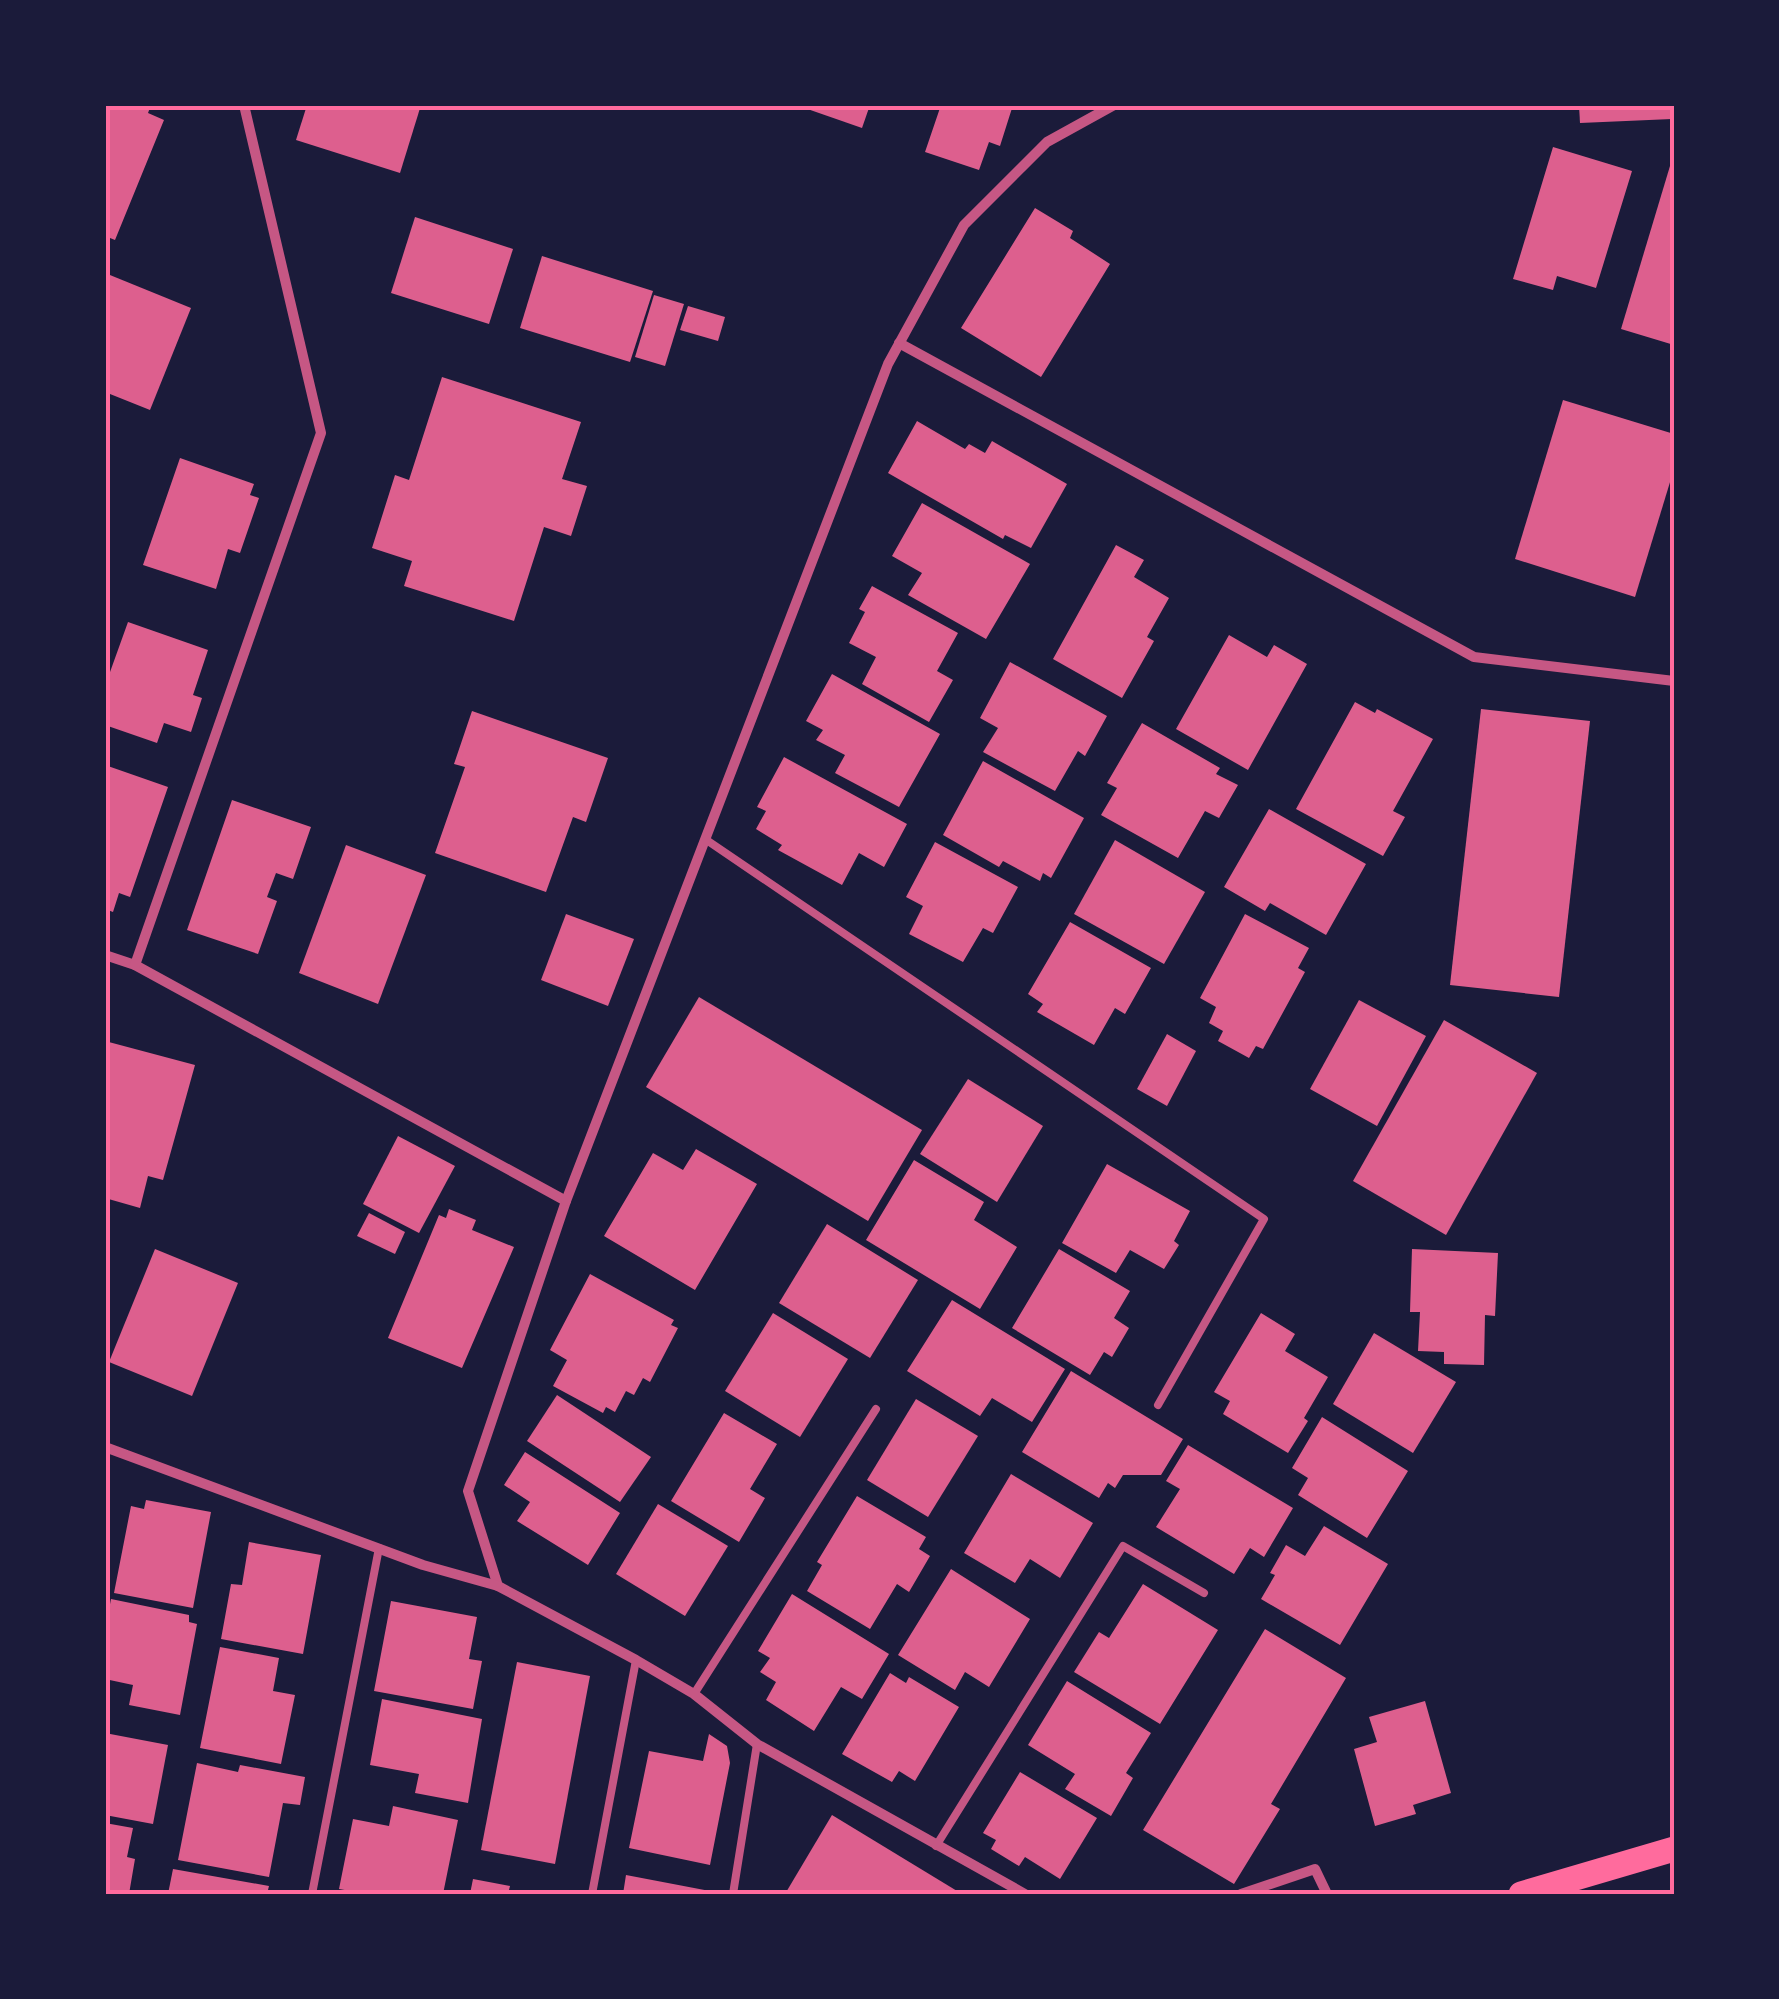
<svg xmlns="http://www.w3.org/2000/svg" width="1779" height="1999" font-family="'DM Sans',sans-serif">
<rect width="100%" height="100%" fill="#1b1b3a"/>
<g fill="#dd5f8e">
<path d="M105 105H151L148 113 164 120 115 240 105 236Z"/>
<path d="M307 105H421L400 173 296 140Z"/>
<path d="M796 105H870L862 128Z"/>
<path d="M941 105H1013L1000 146 989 142 979 170 925 152Z"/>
<path d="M1579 105H1672V119L1580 123Z"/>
<path d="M1553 147 1632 171 1596 288 1557 276 1553 290 1513 279Z"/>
<path d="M1673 156H1674V345L1621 329Z"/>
<path d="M1035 208 1073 231 1070 238 1110 264 1041 377 961 328Z"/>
<path d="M415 217 513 249 489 324 391 293Z"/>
<path d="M542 256 653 291 630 362 520 328Z"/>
<path d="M105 273 191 308 150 410 105 392Z"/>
<path d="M654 295 684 304 665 366 635 357Z"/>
<path d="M688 306 725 317 718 341 680 330Z"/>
<path d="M442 377 581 422 562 479 587 486 571 536 544 527 514 621 404 586 412 561 372 548 395 475 409 480Z"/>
<path d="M1563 400 1674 434V469L1635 597 1515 559Z"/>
<path d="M917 421 965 449 969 444 985 453 992 441 1067 484 1031 548 1005 535 1003 539 888 473Z"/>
<path d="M180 458 254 484 250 495 259 498 240 553 228 549 216 589 143 565Z"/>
<path d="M922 503 1030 564 986 639 908 595 922 573 892 556Z"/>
<path d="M1116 545 1144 560 1134 577 1169 598 1147 637 1154 641 1122 698 1053 659Z"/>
<path d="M872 586 958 633 937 671 953 680 929 722 862 684 876 657 849 643 865 612 859 609Z"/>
<path d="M128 622 208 650 193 695 202 698 191 732 164 723 157 743 105 725V686Z"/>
<path d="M1229 635 1267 657 1274 645 1307 664 1248 770 1176 729Z"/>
<path d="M1010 662 1107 716 1085 756 1078 751 1055 791 983 752 998 728 980 718Z"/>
<path d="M832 674 940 734 899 807 835 773 845 755 816 740 823 730 806 721Z"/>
<path d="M1355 702 1375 713 1377 709 1433 739 1393 811 1405 817 1383 856 1296 809Z"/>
<path d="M1481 709 1590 721 1559 997 1450 985Z"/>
<path d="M472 711 608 758 586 822 573 817 546 892 435 853 465 767 454 764Z"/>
<path d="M1142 723 1220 768 1216 774 1238 785 1219 818 1205 811 1178 858 1101 815 1117 788 1107 783Z"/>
<path d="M784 757 907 824 884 867 859 853 842 885 778 850 782 845 756 829 766 811 757 807Z"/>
<path d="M983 761 1084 818 1051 878 1043 873 1040 881 1003 861 999 867 943 835Z"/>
<path d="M105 765 168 787 130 897 119 893 113 912 105 909Z"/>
<path d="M232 800 311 827 293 879 276 873 267 897 277 901 258 954 187 930Z"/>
<path d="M1269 809 1366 864 1326 935 1270 903 1265 911 1224 887Z"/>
<path d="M1115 840 1205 892 1164 964 1074 914Z"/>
<path d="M935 842 1018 887 993 933 983 928 963 962 909 934 923 906 906 897Z"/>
<path d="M346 845 426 875 378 1004 299 973Z"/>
<path d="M566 914 634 939 608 1006 541 980Z"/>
<path d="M1245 914 1309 948 1298 968 1305 972 1263 1049 1256 1046 1249 1058 1218 1041 1223 1031 1209 1023 1216 1007 1200 998Z"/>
<path d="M1070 922 1151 968 1125 1014 1115 1008 1094 1045 1037 1012 1043 1004 1028 994Z"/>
<path d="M699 997 922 1130 868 1221 646 1087Z"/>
<path d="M1359 1000 1426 1036 1377 1126 1310 1089Z"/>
<path d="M1444 1020 1537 1073 1446 1235 1353 1181Z"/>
<path d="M1167 1034 1196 1051 1167 1106 1137 1089Z"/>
<path d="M105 1041 195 1065 163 1180 148 1176 140 1208 105 1198Z"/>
<path d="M968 1079 1043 1126 997 1202 920 1154Z"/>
<path d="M398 1136 455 1166 419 1233 363 1204Z"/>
<path d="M696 1149 757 1184 695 1290 604 1236 653 1153 683 1170Z"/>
<path d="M914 1160 984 1202 974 1220 1017 1247 980 1309 866 1240Z"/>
<path d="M1107 1164 1190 1211 1174 1241 1179 1245 1164 1269 1130 1250 1116 1273 1062 1243Z"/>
<path d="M449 1209 476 1220 472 1230 514 1247 462 1368 388 1338 439 1215 446 1218Z"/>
<path d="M369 1213 405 1232 395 1254 357 1236Z"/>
<path d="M827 1224 918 1280 870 1358 779 1303Z"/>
<path d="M155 1249 238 1283 192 1396 109 1362Z"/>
<path d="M1059 1249 1130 1291 1114 1318 1129 1328 1112 1357 1104 1352 1090 1375 1012 1328Z"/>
<path d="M1412 1249 1498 1253 1495 1316 1485 1315 1484 1365 1444 1364V1352L1418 1351 1420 1312H1410Z"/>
<path d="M590 1274 674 1320 671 1325 678 1328 650 1382 643 1378 634 1395 626 1391 615 1412 606 1407 603 1413 553 1386 567 1360 550 1350Z"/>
<path d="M952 1300 1065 1369 1032 1422 992 1398 980 1416 907 1371Z"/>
<path d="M773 1313 848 1359 800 1437 725 1391Z"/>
<path d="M1261 1313 1295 1334 1285 1351 1328 1377 1304 1418 1308 1421 1288 1453 1223 1414 1230 1401 1214 1392Z"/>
<path d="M1374 1333 1456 1382 1413 1453 1333 1404Z"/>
<path d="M1071 1371 1183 1439 1161 1475H1123L1115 1488 1108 1483 1099 1498 1022 1452Z"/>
<path d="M557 1395 651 1457 620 1502 527 1441Z"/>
<path d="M916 1399 978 1436 928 1517 867 1480Z"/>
<path d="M724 1413 777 1444 750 1489 765 1498 739 1542 671 1501Z"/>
<path d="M1322 1417 1408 1471 1367 1538 1298 1495 1308 1478 1292 1468Z"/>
<path d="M1188 1445 1293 1508 1264 1557 1250 1548 1234 1574 1156 1527 1180 1489 1166 1481Z"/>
<path d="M525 1452 620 1513 588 1565 517 1521 530 1502 504 1485Z"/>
<path d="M1011 1474 1093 1523 1060 1578 1030 1559 1015 1583 964 1553Z"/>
<path d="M857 1496 926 1537 919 1549 930 1556 909 1592 897 1584 870 1629 807 1591 822 1565 817 1562Z"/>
<path d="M146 1500 211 1512 193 1608 114 1593 131 1506 144 1509Z"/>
<path d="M658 1504 728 1546 685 1616 616 1574Z"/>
<path d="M1324 1526 1388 1564 1340 1645 1261 1599 1275 1575 1270 1573 1286 1545 1305 1556Z"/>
<path d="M249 1542 321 1555 303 1654 221 1639 231 1584 242 1585Z"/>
<path d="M951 1569 1030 1619 989 1687 965 1672 955 1690 898 1655Z"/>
<path d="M1143 1584 1218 1630 1160 1724 1074 1672 1099 1632 1109 1638Z"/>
<path d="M792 1594 889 1654 862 1699 841 1687 814 1731 766 1700 776 1682 760 1672 770 1658 758 1651Z"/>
<path d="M111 1599 189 1615V1622L197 1624 180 1715 129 1705 133 1685 105 1679 108 1661H105V1630Z"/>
<path d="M391 1601 477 1617 469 1659 482 1661 473 1709 374 1691Z"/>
<path d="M1265 1629 1346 1678 1271 1804 1280 1809 1234 1884 1143 1830Z"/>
<path d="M220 1647 279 1658 273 1691 295 1695 281 1764 200 1748Z"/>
<path d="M517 1662 590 1676 555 1864 481 1850Z"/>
<path d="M890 1673 906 1683 909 1677 959 1707 915 1781 899 1771 892 1782 842 1754Z"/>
<path d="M1067 1681 1151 1733 1126 1773 1133 1778 1111 1816 1065 1789 1075 1774 1028 1745Z"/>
<path d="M382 1699 482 1719 468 1803 415 1793 419 1774 370 1765Z"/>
<path d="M1425 1701 1451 1793 1413 1805 1416 1814 1375 1826 1354 1749 1377 1742 1369 1717Z"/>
<path d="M105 1733 168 1745 153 1824 105 1815Z"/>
<path d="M709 1734 727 1746 730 1763 710 1865 629 1848 649 1751 703 1761Z"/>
<path d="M197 1763 238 1772 240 1765 305 1777 300 1805 283 1803 269 1877 178 1860Z"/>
<path d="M1020 1772 1097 1818 1060 1879 1025 1857 1019 1866 991 1849 996 1840 983 1833Z"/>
<path d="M393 1806 458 1820 443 1894H367L339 1889 353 1819 389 1826Z"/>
<path d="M832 1815 962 1894H785Z"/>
<path d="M105 1823 133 1828 127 1857 135 1859 129 1894H105Z"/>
<path d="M173 1869 269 1886 267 1894H168Z"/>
<path d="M626 1875 715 1892V1894H623Z"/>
<path d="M473 1879 510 1886 508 1894H470Z"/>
</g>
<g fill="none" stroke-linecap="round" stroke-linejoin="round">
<g stroke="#c65784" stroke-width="8">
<path d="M705 839 1264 1219 1158 1405"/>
<path d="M694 1694 876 1409"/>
<path d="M936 1846 1123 1546 1204 1593"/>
<path d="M312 1894 379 1548"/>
<path d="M592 1894 636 1660"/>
<path d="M733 1894 757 1744"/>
</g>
<g stroke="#c65784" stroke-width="10">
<path d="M899 343 1474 657 1674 681"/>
<path d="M105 955 135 965 566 1201 468 1491 498 1586 636 1660 694 1694 757 1744 1025 1894"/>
<path d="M135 965 321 433 244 105"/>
<path d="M566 1201 888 364 964 225 1047 142 1114 105"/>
<path d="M105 1447 423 1565 498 1586"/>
<path d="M1241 1894 1315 1869 1327 1894"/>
</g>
<path stroke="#ff6b9d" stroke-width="25" d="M1521 1894 1674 1849"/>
</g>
<rect width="1779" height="1999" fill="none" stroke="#1b1b3a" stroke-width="215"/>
<rect x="108" y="108" width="1564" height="1784" fill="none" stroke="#ff6b9d" stroke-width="4"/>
</svg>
